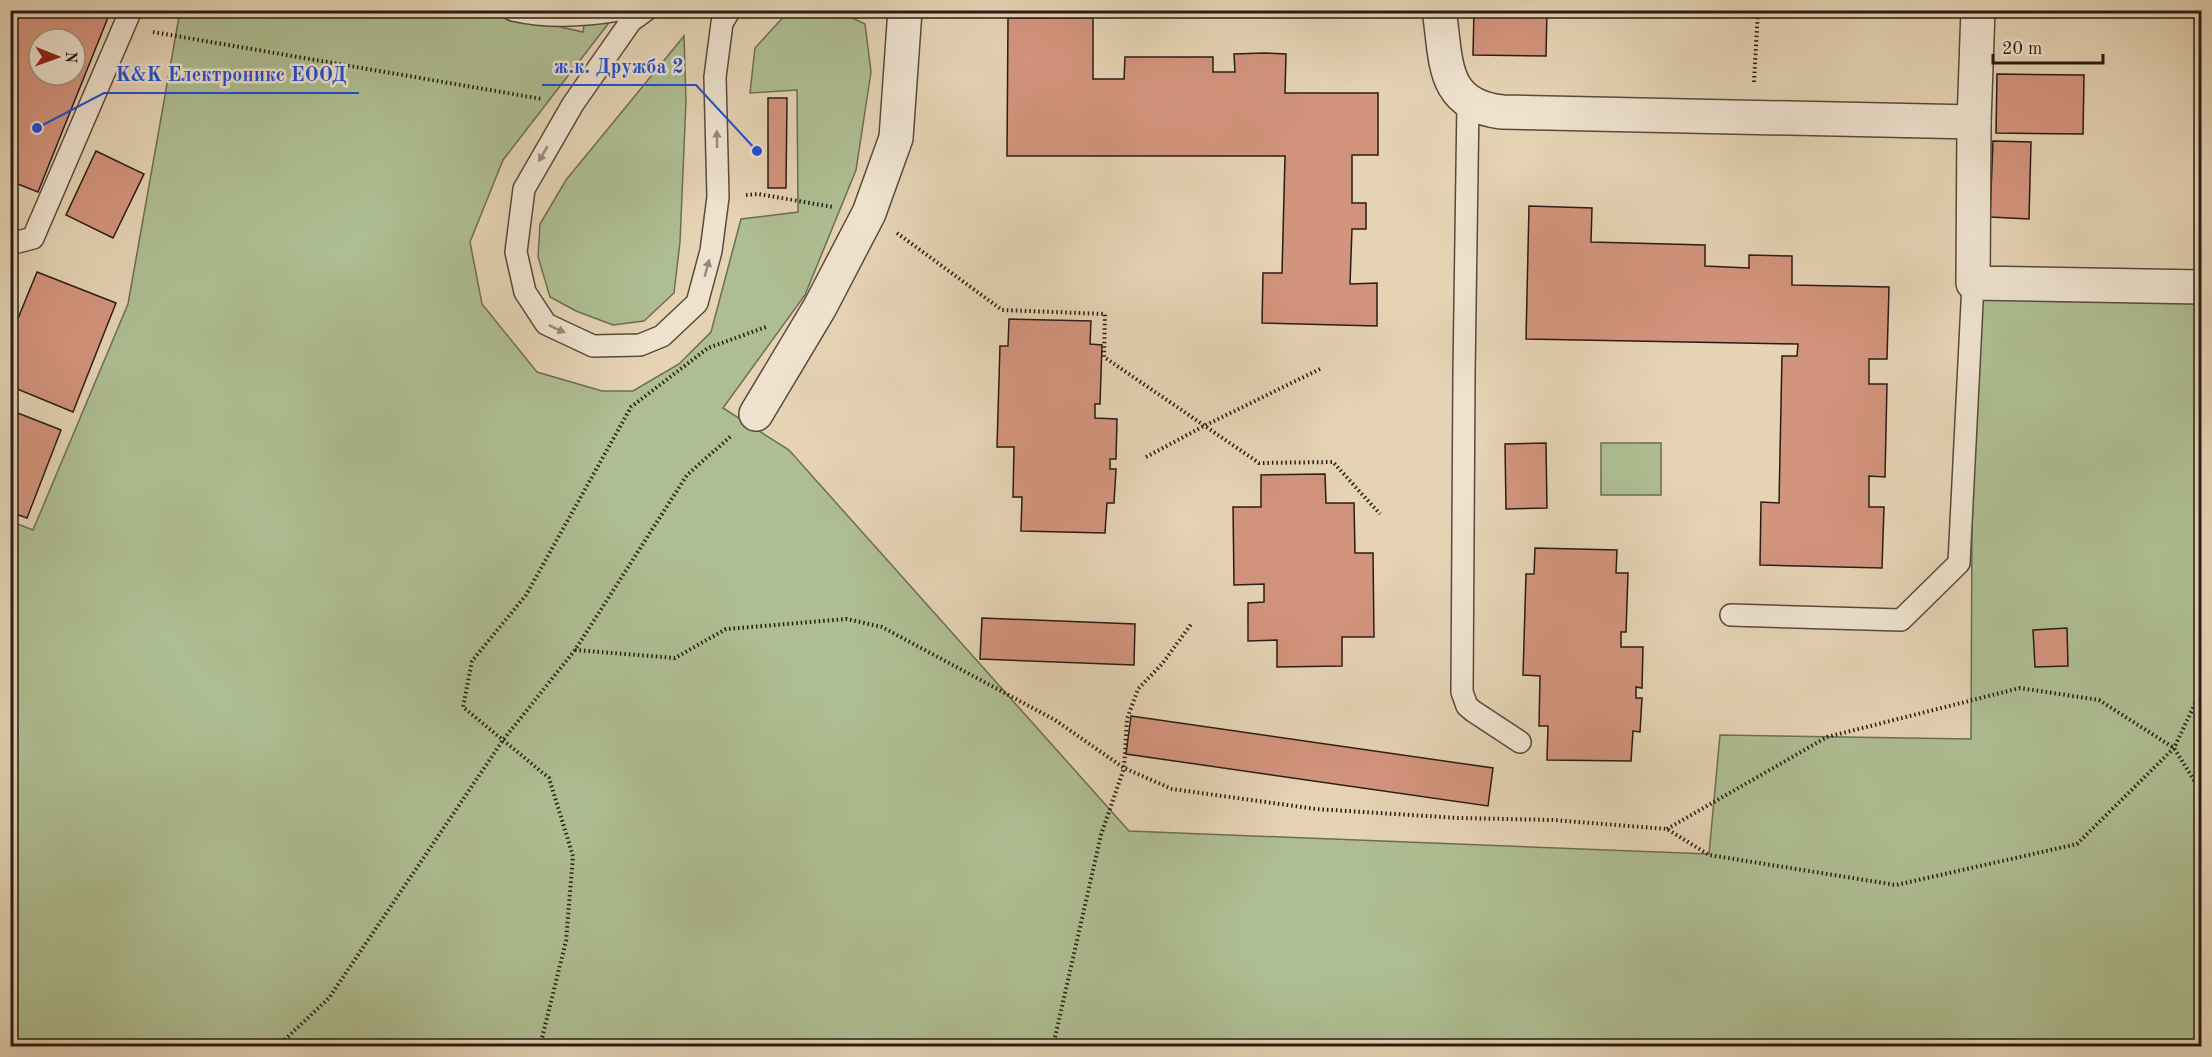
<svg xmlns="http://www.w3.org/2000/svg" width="2212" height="1057" font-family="'Old Standard TT',serif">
<rect width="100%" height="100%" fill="#e5d3b4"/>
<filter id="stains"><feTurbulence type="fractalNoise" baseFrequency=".00333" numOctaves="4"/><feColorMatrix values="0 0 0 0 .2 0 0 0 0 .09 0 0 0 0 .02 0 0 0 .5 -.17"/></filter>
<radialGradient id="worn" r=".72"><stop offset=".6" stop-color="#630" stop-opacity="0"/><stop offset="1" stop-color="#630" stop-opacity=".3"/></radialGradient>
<g fill="#aebe92" stroke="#6c6d54" stroke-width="1.5">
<path d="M486 10 583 32 586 11H618L503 160 470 242 482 304 537 372 602 391H633L679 364 711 332 741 219 798 212 797 90 750 93 755 48 787 13 840 12 865 24 871 72 856 170 805 295 723 408 789 450 1129 831 1709 854 1720 735 1971 739 1973 283 2201 287V1046H11L10 521 33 530 128 304 180 11Z"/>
<path d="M684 36 686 101 680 242 674 293 644 321 613 325 576 311 550 297 538 257 540 224 566 180Z"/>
<rect x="1601" y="443" width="60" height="52"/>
</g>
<g fill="#d3947d" stroke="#2a1c15" stroke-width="1.5" fill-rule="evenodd">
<path d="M10 10H111L38 192 10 181ZM39 39H75V75H39Z"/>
<path d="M1474 10H1547L1546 56 1473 55Z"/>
<path d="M2097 10H2175L2174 17 2097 15Z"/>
<path d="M1008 18H1093V79H1124L1125 57H1213V72H1235L1234 54 1264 53 1286 54 1285 93H1378V155H1352V203H1366V229H1352L1350 284 1377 283V326L1262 323 1263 273H1282L1285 156H1007Z"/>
<path d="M1997 74 2084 75 2083 134 1996 133Z"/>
<path d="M768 98H787L786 188H768Z"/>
<path d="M1993 141 2031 142 2029 219 1990 217Z"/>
<path d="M96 151 144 174 113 238 66 215Z"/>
<path d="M2198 195H2202V232H2197Z"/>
<path d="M1529 206 1592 208 1591 242 1705 245V266L1749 268V255L1792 256V285L1889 287 1887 359H1869V384H1887L1885 477 1869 476V507H1884L1882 568 1760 565 1761 502 1779 503 1782 356H1797L1798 344 1526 339Z"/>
<path d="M37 272 116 303 73 412 10 386V338Z"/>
<path d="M1009 319 1091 321 1090 344 1102 345 1100 404H1095V418L1117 419 1116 459H1110V469H1116L1114 503H1107L1105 533 1021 531 1022 497H1013L1014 447H997L1000 346H1008Z"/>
<path d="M10 410 61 430 27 518 10 512Z"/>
<path d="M1546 443 1547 508 1506 509 1505 444Z"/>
<path d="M1325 474 1326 503H1354L1355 553H1373L1374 637H1342V666L1277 667V640L1248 641V603L1264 602V584L1234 585 1233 507H1261V475Z"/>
<path d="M1535 548 1617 550 1616 573H1628L1626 632H1621V647H1643L1642 688 1636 687V698H1642L1640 732 1633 731 1631 761 1547 760 1548 726H1539L1540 676 1523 675 1526 574H1534Z"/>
<path d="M982 618 1135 624 1134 665 980 659Z"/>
<path d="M2067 628 2068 666 2035 667 2033 630Z"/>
<path d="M1131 716 1493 768 1488 806 1126 754Z"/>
</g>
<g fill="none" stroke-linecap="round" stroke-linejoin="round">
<defs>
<g id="lane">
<path d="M513 10C548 18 585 16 619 10"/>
<path d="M646 10 631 21 573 104 524 189 516 252 525 292 546 324 593 346 640 345 662 336 697 303 711 251 718 197 715 77 722 23 730 10"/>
<path d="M1468 102 1464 374 1462 692 1467 706 1473 711 1520 742"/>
<path d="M10 244 33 238 131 10"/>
<path d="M1731 615 1901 620 1959 563 1973 283"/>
</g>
<g id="street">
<path d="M1439 10C1447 60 1440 105 1502 112L1974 122"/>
<path d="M1978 10 1974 122 1973 283 2202 287"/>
<path d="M756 414 820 307 869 213 896 138 905 10"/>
</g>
</defs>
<use href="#lane" stroke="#594a3d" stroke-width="24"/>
<use href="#street" stroke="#594a3d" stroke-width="36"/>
<g stroke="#2a1c15" stroke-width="4" stroke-dasharray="1.5 3" stroke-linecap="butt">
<path d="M153 32 542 99"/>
<path d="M1754 82 1758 10"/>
<path d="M746 195 758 194 833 207"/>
<path d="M897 233 1002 310 1105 314 1104 357 1259 463 1333 462 1380 514"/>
<path d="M1146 457 1204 426 1322 368"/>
<path d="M575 650 675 658 726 629 847 619 882 627 1055 720 1124 768 1172 789 1316 809 1458 818 1553 820 1667 829 1709 855 1896 885 2077 844 2174 748 2202 689"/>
<path d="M1667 829 1827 737 2020 688 2099 700 2174 748 2202 793"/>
<path d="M278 1046 329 998 503 740 575 650 687 475 731 436"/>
<path d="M540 1046 566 941 573 856 549 778 463 707 472 661 526 595 631 407 708 348 766 327"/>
<path d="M1053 1046 1101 835 1124 768 1127 719 1138 689 1162 664 1192 623"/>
</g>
<use href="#lane" stroke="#eee2ce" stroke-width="21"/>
<use href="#street" stroke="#eee2ce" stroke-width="33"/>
</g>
<defs><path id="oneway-solid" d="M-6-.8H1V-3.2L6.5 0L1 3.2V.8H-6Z" transform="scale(1.5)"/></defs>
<g fill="#96897b">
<use href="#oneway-solid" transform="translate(717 139) rotate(-91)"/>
<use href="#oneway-solid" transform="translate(543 154) rotate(120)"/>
<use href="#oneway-solid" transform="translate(707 268) rotate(-75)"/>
<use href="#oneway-solid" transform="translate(557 329) rotate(25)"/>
</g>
<path fill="none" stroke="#1d4ed8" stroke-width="2" d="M757 151L696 85H542M37 128L104 93H359"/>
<g fill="#1d4ed8" stroke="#eee2ce" stroke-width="2">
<circle cx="757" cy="151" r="6"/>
<circle cx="37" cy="128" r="6"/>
</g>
<g font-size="20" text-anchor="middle" font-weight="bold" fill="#1d4ed8" stroke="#eee2ce" stroke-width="5" stroke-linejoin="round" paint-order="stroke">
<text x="619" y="73">ж.к. Дружба 2</text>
<text x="231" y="81">K&amp;K Електроникс ЕООД</text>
</g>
<rect width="2212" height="1057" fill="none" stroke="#e5d3b4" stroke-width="36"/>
<rect x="12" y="12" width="2188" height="1033" fill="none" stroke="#2a1c15" stroke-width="3"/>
<rect x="18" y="18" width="2176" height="1021" fill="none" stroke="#2a1c15" stroke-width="1.5"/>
<g transform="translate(57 57) rotate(91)"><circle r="28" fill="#eee2ce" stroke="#a09384" stroke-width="1.5"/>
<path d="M0-4.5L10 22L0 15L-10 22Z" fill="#8f2418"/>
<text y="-9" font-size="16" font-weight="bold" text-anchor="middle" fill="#2a1c15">N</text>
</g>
<path d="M1993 54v9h110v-9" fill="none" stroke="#2a1c15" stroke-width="3"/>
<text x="2002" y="54" font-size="18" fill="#2a1c15" stroke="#eee2ce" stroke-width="4.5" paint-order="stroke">20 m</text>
<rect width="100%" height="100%" filter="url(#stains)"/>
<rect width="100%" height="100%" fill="url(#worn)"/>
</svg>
